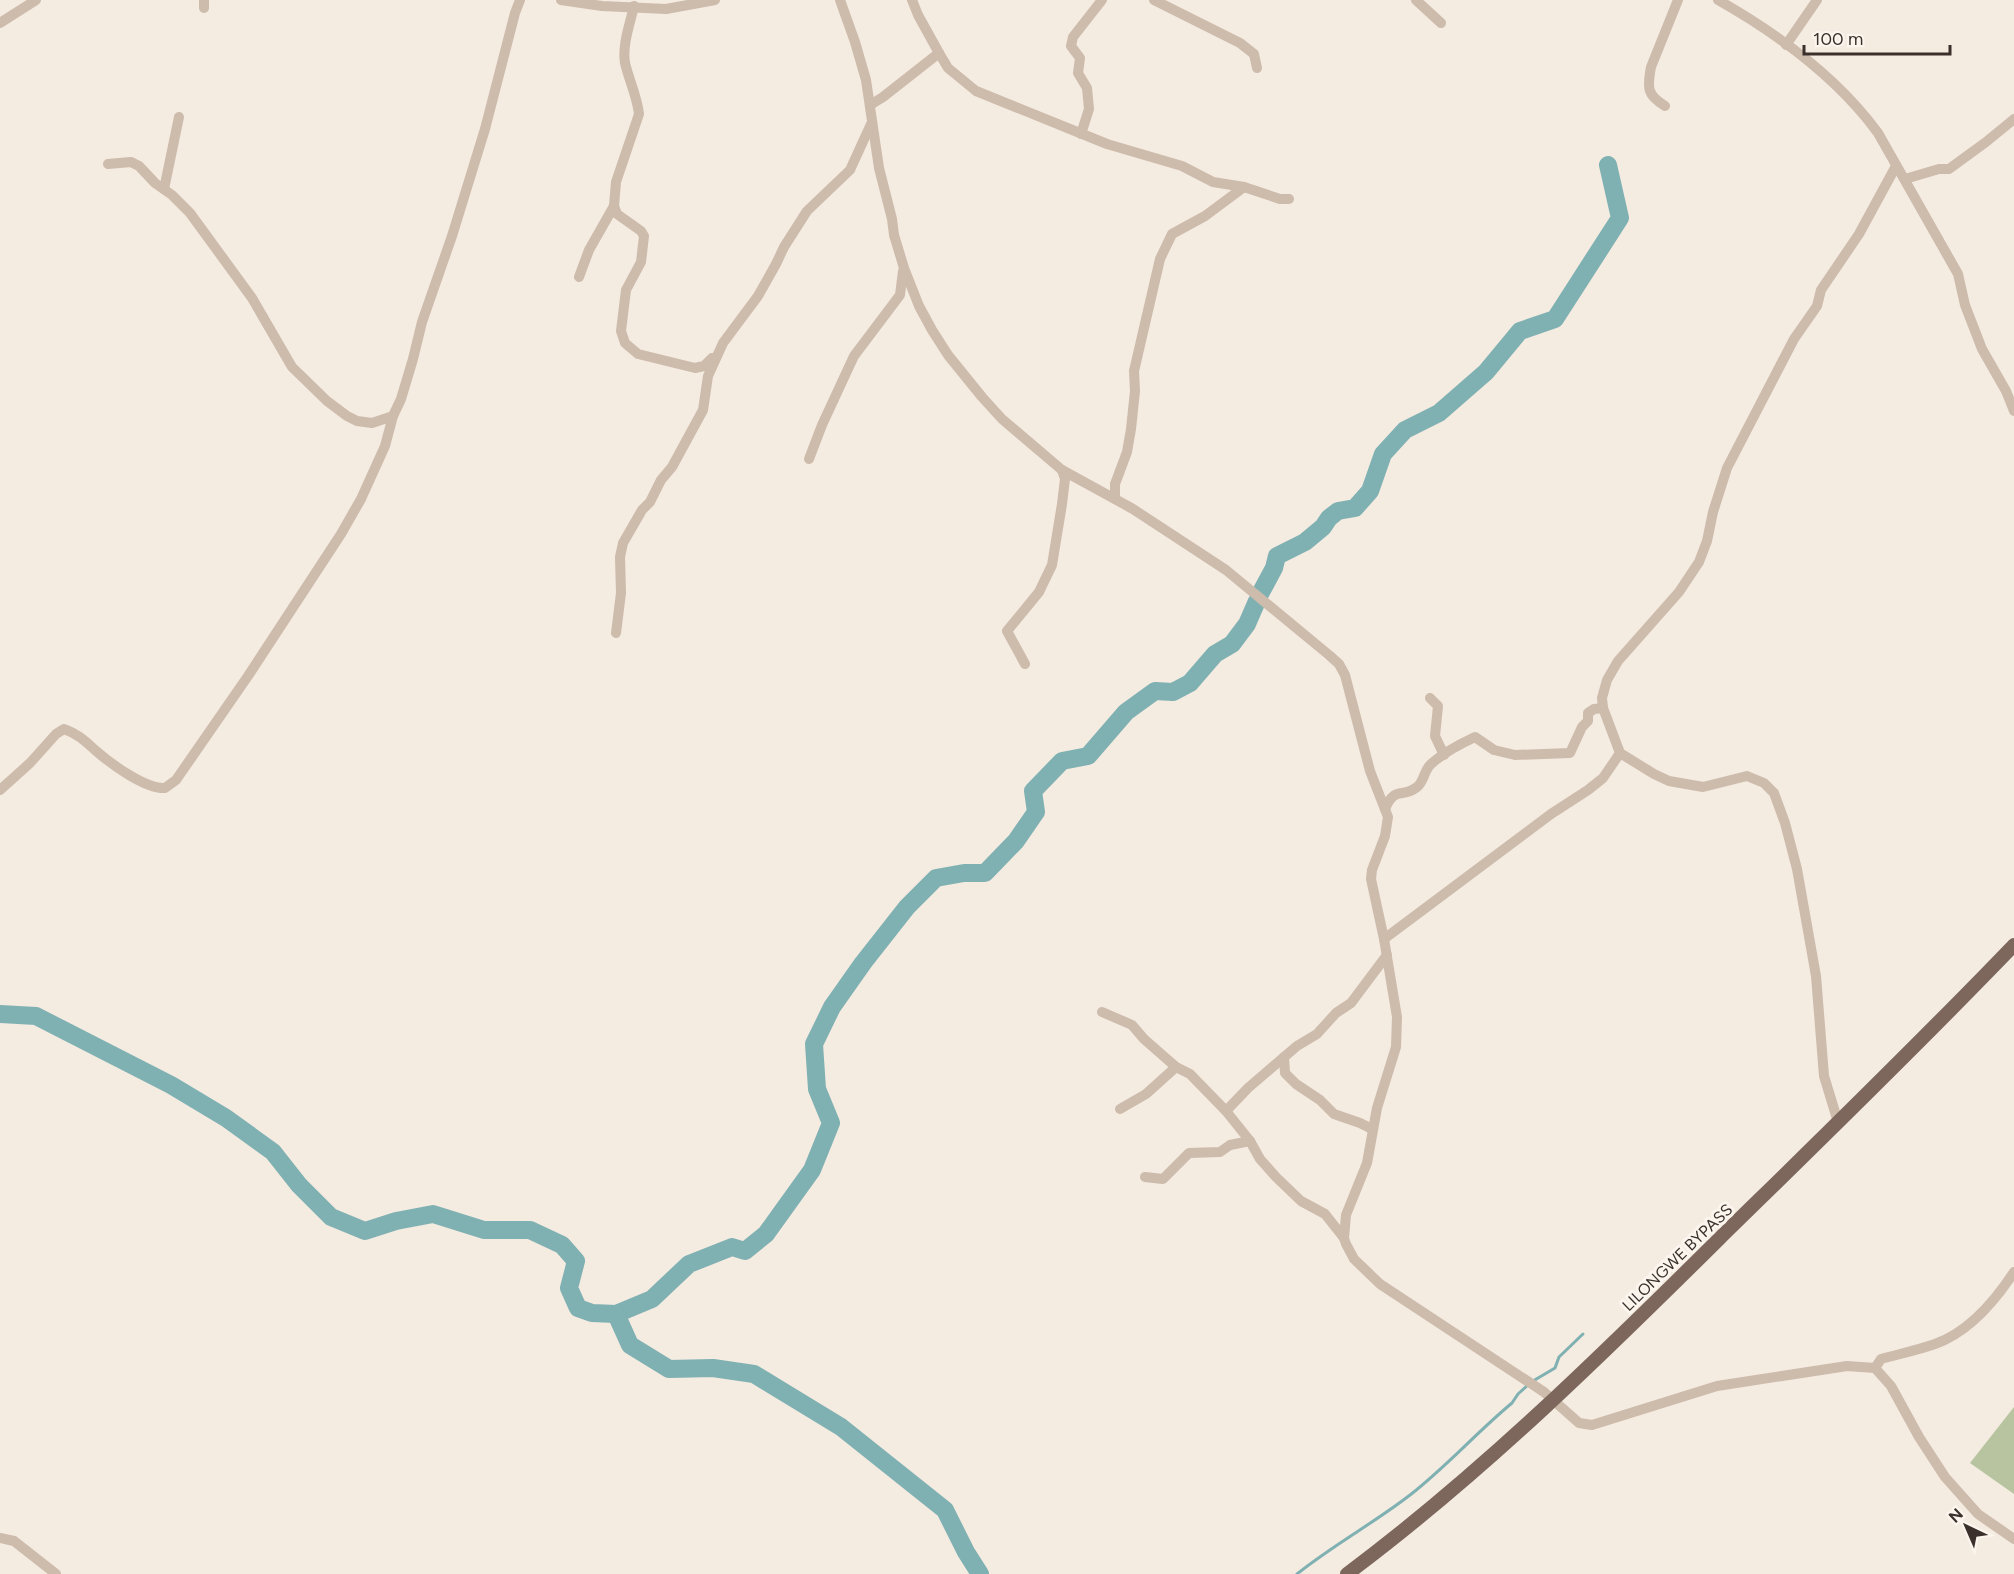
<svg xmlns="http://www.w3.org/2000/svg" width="2014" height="1574" font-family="Figtree,sans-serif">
<rect width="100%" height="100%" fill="#f4ebe1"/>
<path fill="#b8c4a0" d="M2014 1407V1494L1970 1463Z"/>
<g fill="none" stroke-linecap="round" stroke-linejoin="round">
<g stroke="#7fb0b2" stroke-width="3">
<path d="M1533 1381 1555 1368 1559 1357 1583 1334"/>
<path d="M1297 1574C1333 1545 1374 1523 1410 1495 1446 1467 1477 1432 1512 1403L1518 1394 1528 1385"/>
</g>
<g stroke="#7fb0b2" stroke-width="18">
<path d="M1260 594 1274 568 1277 556 1305 542 1323 527 1329 518 1338 511 1355 508 1370 491 1383 454 1405 430 1439 413 1486 372 1520 331 1555 319 1620 218 1608 165"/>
<path d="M0 1014 36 1016 171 1085 226 1118 273 1152 299 1185 331 1217 365 1231 396 1221 433 1214 484 1230H530L562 1245 576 1261 569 1288 578 1308 592 1313 616 1314 652 1299 689 1264 732 1247 745 1251 766 1234 812 1170 831 1123 817 1089 814 1044 832 1007 863 963 907 907 936 878 964 873H985L1016 841 1036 812 1033 791 1062 761 1088 756 1126 712 1155 691 1173 692 1190 683 1215 654 1232 644 1247 624 1257 601"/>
<path d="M616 1314 630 1345 669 1369 713 1368 754 1374 841 1427 945 1510 966 1552 980 1574"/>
</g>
<g stroke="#cdbbac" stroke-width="10">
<path d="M561 0 602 6 666 9 715 0"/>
<path d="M840 0 855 42 866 80 879 168 892 219 894 235 904 268 919 306 932 330 948 355 982 397 1002 419 1062 470 1133 509 1226 570 1329 655 1339 664 1345 675 1370 771 1388 817 1385 836 1372 870 1371 879 1384 939 1397 1017 1396 1047 1377 1108 1367 1163 1346 1215 1344 1238 1346 1244 1354 1259 1380 1284 1544 1392 1579 1423 1592 1425 1717 1386 1847 1366 1875 1368 1891 1386 1919 1437 1945 1477 1978 1514 2014 1539"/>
<path d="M912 0 918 15 939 53"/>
<path d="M1154 0 1240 43 1254 54 1257 68"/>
<path d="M1416 0 1441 23"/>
<path d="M1718 0C1778 34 1837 77 1878 133L1958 274 1965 305 1982 349 2006 391 2014 411"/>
<path d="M634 6C630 24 622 45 625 63 629 80 637 96 639 114L616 182 614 206 617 214 641 231 644 236 641 262 626 290 621 331 625 343 638 354 695 368 704 366 712 358"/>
<path d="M204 8V0"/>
<path d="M0 23 36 0"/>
<path d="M1786 45 1817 0"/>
<path d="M870 105 883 97 939 53 948 68 976 91 1107 144 1182 166 1213 182 1244 187 1280 199H1289"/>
<path d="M1665 106C1647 95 1647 88 1651 67L1678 0"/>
<path d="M1081 134 1089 109 1087 88 1078 73 1080 58 1071 46 1073 37 1102 0"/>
<path d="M108 164 131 162 139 166 155 183 172 195 190 213 252 298 292 367 327 401 347 416 357 421 372 423 393 416"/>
<path d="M1905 179 1939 169H1949L1986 142 2014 119"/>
<path d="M164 189 179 117"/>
<path d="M579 277 589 250 614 206"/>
<path d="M809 459 822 425 854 356 900 295 903 271"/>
<path d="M1115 499V484L1127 452 1131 429 1135 391 1134 371 1160 259 1172 234 1205 216 1244 187"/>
<path d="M616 633 621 593 620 557 623 543 642 510 650 502 661 480 672 467 703 410 708 376 723 343 758 296 776 264 784 247 807 211 850 170 871 124"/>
<path d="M1025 664 1007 631 1039 592 1052 565 1062 504 1065 479 1062 470"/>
<path d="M1430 698 1438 706 1435 736 1444 755"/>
<path d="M0 790 30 763 56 734 64 729C78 734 85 741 95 750 111 764 145 789 165 788L176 780 248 676 341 534 361 499 385 446 393 416 401 399 413 359 422 322 452 236 485 129 515 13 520 0"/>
<path d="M1385 809C1395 785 1402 799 1417 787 1424 782 1424 770 1431 764 1443 753 1460 744 1475 737L1494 750 1515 755 1570 753 1582 727 1588 721V713L1594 709 1603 708"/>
<path d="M1384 939 1551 814 1588 790 1603 778 1620 753"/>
<path d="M1102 1012 1132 1025 1144 1039 1176 1067 1190 1074 1226 1111 1250 1141 1260 1159 1276 1177 1301 1201 1325 1214 1344 1238"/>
<path d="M1284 1057 1285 1073 1296 1084 1320 1100 1334 1114 1360 1123 1372 1129"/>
<path d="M1120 1109 1146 1094 1176 1067"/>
<path d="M1226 1111 1248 1088 1297 1046 1317 1034 1336 1013 1351 1003 1387 955"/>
<path d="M1838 1122 1824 1076 1816 976 1797 869 1785 823 1774 793 1764 783 1747 776 1703 787 1669 781 1654 774 1620 753 1603 708 1602 698 1607 680 1618 661 1679 592 1699 562 1707 541 1713 512 1727 468 1794 339 1817 306 1821 290 1859 234 1896 166"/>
<path d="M1145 1177 1163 1179 1189 1153 1220 1152 1230 1145 1250 1141"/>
<path d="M1875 1368 1881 1359C1899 1354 1918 1350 1935 1344 1969 1332 1995 1301 2014 1272"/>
<path d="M0 1538 14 1541 56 1574"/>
</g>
<path stroke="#7d675c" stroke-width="14" d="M1347 1574C1481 1474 1601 1356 1720 1238 1819 1141 1918 1045 2014 945"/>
</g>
<g text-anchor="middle" stroke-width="6" stroke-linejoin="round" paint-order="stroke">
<g font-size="16" fill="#3b302b" stroke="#fbf5ee">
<text transform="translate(1677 1257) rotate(-44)" y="6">LILONGWE BYPASS</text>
</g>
</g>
<g transform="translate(1966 1526) rotate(316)" stroke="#fbf5ee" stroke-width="4.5" paint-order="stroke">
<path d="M0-4.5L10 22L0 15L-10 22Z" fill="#3b302b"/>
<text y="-9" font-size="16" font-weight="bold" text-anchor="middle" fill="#3b302b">N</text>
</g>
<path d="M1804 45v9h146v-9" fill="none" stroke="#3b302b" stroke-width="3"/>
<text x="1813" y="45" font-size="18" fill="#3b302b" stroke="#fbf5ee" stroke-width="4.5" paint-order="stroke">100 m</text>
</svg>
